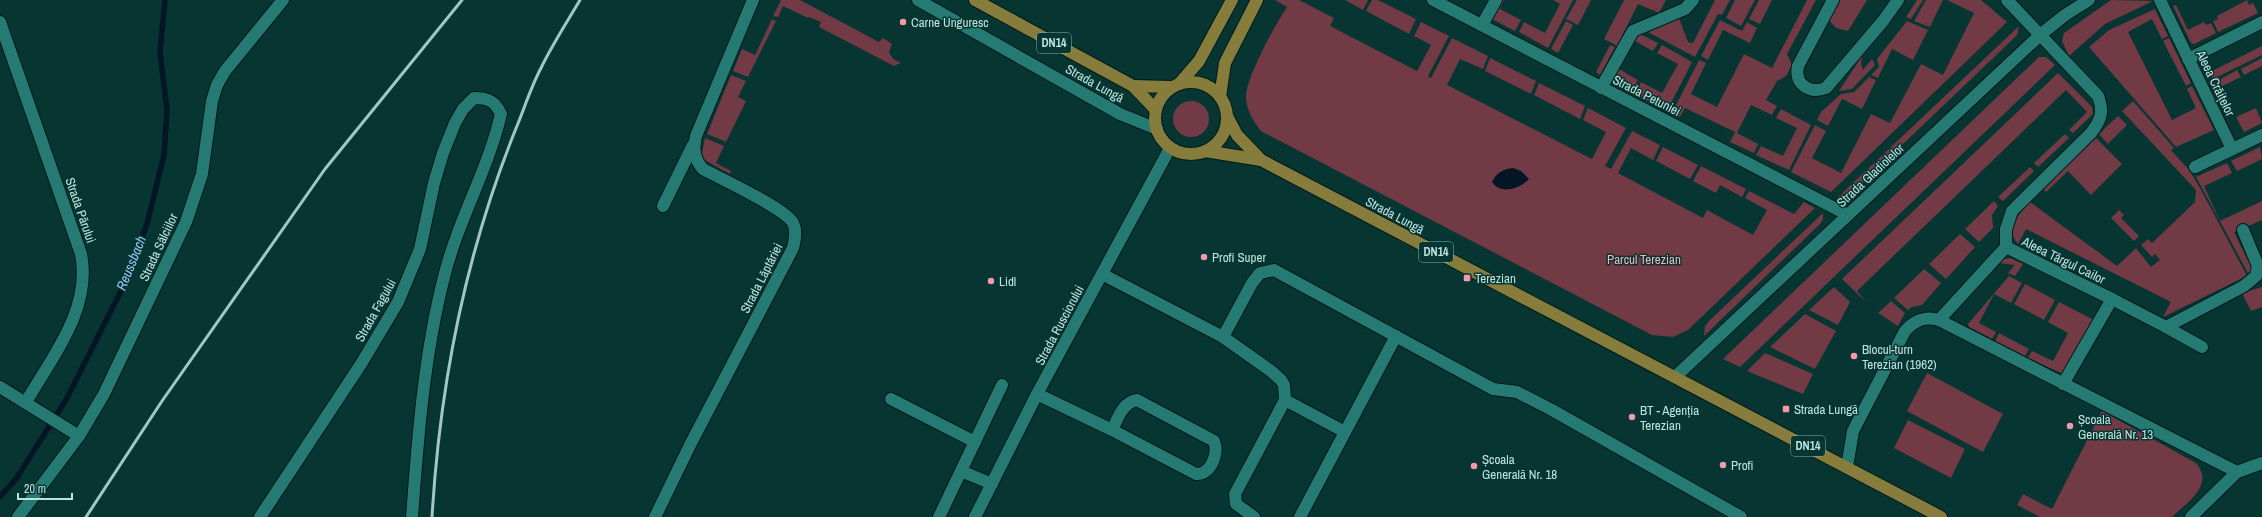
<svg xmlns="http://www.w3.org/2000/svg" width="2262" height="517" font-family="'Archivo Narrow',sans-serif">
<rect width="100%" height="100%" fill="#073532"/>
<g fill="#713a45">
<path d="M781 0H800L879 42 883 38 892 44 889 52 893 59 901 63 894 66 819 27 821 22 809 17 808 18 783 6 778 17 773 16Z"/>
<path d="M1275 0H1299L1334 18 1330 26 1417 71 1431 45 1414 36 1421 22 1449 36 1428 76 1431 78 1452 38 1488 56 1483 69 1460 59 1447 85 1592 159 1606 132 1583 120 1588 108 1626 128 1605 166 1611 169 1632 131 1660 145 1653 160 1631 148 1618 173 1703 218 1707 210 1753 235 1767 210 1745 198 1749 191 1794 214 1804 202 1815 208 1688 330 1673 337 1652 335 1261 131C1254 122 1246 110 1246 97 1246 78 1275 25 1287 7Z"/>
<path d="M1345 0H1368L1363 10Z"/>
<path d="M1372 0H1378L1416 19 1409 34 1366 11Z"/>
<path d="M1502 0H1504L1500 9 1521 20 1515 31 1492 19Z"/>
<path d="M1553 0H1573L1548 48 1519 32 1524 22 1545 33 1560 4Z"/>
<path d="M1577 0H1591L1578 25 1566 19Z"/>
<path d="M1624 0H1666L1659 13 1638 4 1617 46 1604 39Z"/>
<path d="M1715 0H1730L1722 15 1718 14 1695 57 1646 31 1679 18 1688 42 1693 43Z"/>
<path d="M1735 0H1755L1741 26 1726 18Z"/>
<path d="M1759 0H1772L1760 24 1749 19Z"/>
<path d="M1807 0H1816L1787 54 1792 65 1786 76 1777 81 1766 100 1777 106 1772 115 1751 105 1737 133 1758 144 1754 153 1730 142 1735 132 1685 108 1680 117 1672 113 1699 60 1706 63 1691 94 1717 107 1744 54 1772 68Z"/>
<path d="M1838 0H1867L1848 31 1836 28 1829 20Z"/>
<path d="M1917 0H1923L1911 19 1906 17Z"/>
<path d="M1926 0H1943L1930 27 1914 21Z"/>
<path d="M1947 0H1981L2007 22 1831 192 1791 172 1815 125 1826 131 1812 158 1841 173 1871 114 1890 123 1921 64 1943 75 1974 13Z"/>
<path d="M2111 0 2153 1 2105 24 2069 56 2062 41 2064 33Z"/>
<path d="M2247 0 2249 5 2253 3 2258 13 2218 32 2213 21 2218 19 2217 16Z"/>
<path d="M2176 5 2188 30 2204 22 2206 25 2211 23 2216 33 2194 44 2191 43 2173 6Z"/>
<path d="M2155 9 2168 36 2162 39 2152 19 2128 32 2172 120 2196 108 2187 89 2192 86 2214 130 2176 147 2089 47 2109 30Z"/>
<path d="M772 19 776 21 748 77 733 71 742 49 755 55Z"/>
<path d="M1720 20 1742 31 1747 22 1757 28 1750 43 1723 30 1708 60 1701 56Z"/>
<path d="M1566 21 1573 25 1558 53 1551 49Z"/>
<path d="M1907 21 1928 30 1913 60 1892 49 1878 78 1871 75 1879 67 1877 59Z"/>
<path d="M2019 26 2017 35 2013 39 1857 188 1846 197H1838Z"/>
<path d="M1640 34 1658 43 1653 51 1633 40 1617 68 1638 80 1631 92 1610 81 1633 38Z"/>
<path d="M2169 38 2191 83 2186 86 2163 41Z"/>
<path d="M1610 45 1615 47 1600 75 1596 72Z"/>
<path d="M1662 45 1692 62 1667 111 1635 94 1641 82 1662 93 1678 64 1657 53Z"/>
<path d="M2262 46V55L2213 79 2210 72Z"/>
<path d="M1862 56 1861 64 1863 70 1872 59 1875 65 1852 89 1839 91Z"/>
<path d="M2039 57H2046L2055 65 1740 367 1723 359Z"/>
<path d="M1490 58 1536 81 1531 94 1485 71Z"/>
<path d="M2262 58V66L2244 75 2241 69Z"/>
<path d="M2237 70 2241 77 2222 86 2219 80Z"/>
<path d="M2058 73 2092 107 2093 114 2073 133 2069 130 2087 112 2066 90 1857 291 1867 303 1842 279Z"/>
<path d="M731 75 746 81 738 97 746 101 726 142 707 134Z"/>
<path d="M1869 77 1876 80 1862 109 1842 99 1828 126 1817 120 1821 112 1841 94 1854 92Z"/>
<path d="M1539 83 1585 106 1580 119 1534 95Z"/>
<circle cx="1191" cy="119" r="18"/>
<path d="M2133 101 2174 148 2171 150 2189 170 2200 188 2247 276 2163 317 2171 302 2026 229 2018 244C2004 229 2019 214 2030 202L2117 266 2136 248 2151 267 2160 260 2155 254 2152 257 2141 245 2148 239 2152 243 2195 202 2196 190 2122 111Z"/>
<path d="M2256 108 2262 123 2244 132 2236 117Z"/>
<path d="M1781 109 1811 125 1789 170 1756 155 1761 146 1783 156 1797 128 1776 118Z"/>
<path d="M2118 116 2127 125 2108 144 2099 134Z"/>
<path d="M2065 134 2069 138 2038 167 2034 163Z"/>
<path d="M705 138 724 146 716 163 731 171 730 174 701 158Z"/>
<path d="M2096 138 2122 164 2091 195 2068 171 2046 192 2043 188Z"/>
<path d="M1663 147 1698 165 1690 179 1656 161Z"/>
<path d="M2260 147 2262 159 2237 171 2231 161Z"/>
<path d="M2227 163 2232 173 2204 186 2220 221 2262 201V220L2234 232 2251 267 2249 275 2196 177Z"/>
<path d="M1701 166 1746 189 1742 197 1720 185 1716 193 1693 181Z"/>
<path d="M2030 167 2034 171 2003 201 1998 197Z"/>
<path d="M1994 201 1998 206 1992 215 1993 228 1979 242 1965 229Z"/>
<path d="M2119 210 2124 215 2121 218 2139 236 2134 241 2111 218Z"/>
<path d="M1823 213V219L1821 223 1704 336 1705 326 1710 320Z"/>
<path d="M1960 234 1975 247 1946 279 1929 264Z"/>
<path d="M2010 258 2023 264 2015 276 2008 273 2015 265 1999 263 2004 259Z"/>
<path d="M1924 269 1941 283 1922 305 1912 307 1908 310 1894 298Z"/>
<path d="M2009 276 2022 283 2011 303 1994 294 1979 323 1996 332 1992 339 1969 327 1968 324Z"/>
<path d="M2025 284 2055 300 2044 320 2014 304Z"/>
<path d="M1834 287 1850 302 1838 325 1809 310Z"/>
<path d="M2262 287V307L2251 311 2242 293Z"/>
<path d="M1891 301 1905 313 1898 326 1878 313Z"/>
<path d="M2059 302 2094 320 2063 374 2028 358 2032 351 2053 361 2068 333 2048 322Z"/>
<path d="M1805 314 1836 331 1815 369 1770 347Z"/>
<path d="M1999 333 2029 349 2025 356 1995 341Z"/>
<path d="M1765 353 1813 374 1803 394 1747 371Z"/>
<path d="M1927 373 2003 414 1983 452 1907 411Z"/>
<path d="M2102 411 2196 463C2215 485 2187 502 2172 517H2040L2017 505 2023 494 2052 509Z"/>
<path d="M1908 420 1965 449 1951 478 1894 448Z"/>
</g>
<path fill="#041525" d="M1513 168 1521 171 1529 179C1519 189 1501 195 1492 182 1496 173 1503 169 1513 168Z"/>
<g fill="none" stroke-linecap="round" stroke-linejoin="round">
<path stroke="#041525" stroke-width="5.5" d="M0 497 16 479 66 400 122 289 147 224 164 155 167 110 160 52 165 0"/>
<defs>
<g id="street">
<path d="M918 0 1120 114 1157 129"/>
<path d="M1433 0 1848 215"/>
<path d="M1833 0 1798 66C1794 85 1810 94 1826 88L1883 21 1898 0"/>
<path d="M2160 0 2232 149"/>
<path d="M0 22 81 254C92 309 52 357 26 402"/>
<path d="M1482 25 1496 0"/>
<path d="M2188 59 2262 22"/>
<path d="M1601 88 1633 31 1685 9 1693 0"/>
<path d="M2195 167 2262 135"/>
<path d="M663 206 693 145"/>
<path d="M2006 247V229L2012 211 2091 133C2101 120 2104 112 2098 96L2007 0"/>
<path d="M2006 247 2112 299 2063 384"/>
<path d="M1102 274 1223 337 1271 371 1281 380 1284 385 1285 400 1235 494 1236 504 1254 517"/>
<path d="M2112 299 2166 327 2244 286 2256 276 2258 266 2243 230"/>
<path d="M1939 320 2237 472"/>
<path d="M2166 327 2202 347"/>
<path d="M1223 337 1252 283 1260 273 1274 270 1493 389 1517 392 1552 410 1741 517"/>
<path d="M0 387 79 436"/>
<path d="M1037 394 1112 430 1196 474C1211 475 1219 453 1214 441L1137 400C1123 402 1118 418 1112 430"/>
<path d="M891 399 975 442"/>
<path d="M1285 400 1345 432"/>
<path d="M1847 467 1853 431 1905 331C1915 320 1925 316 1939 320L2006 247"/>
<path d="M961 471 992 484"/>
<path d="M18 517 79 436 104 394 186 222 202 174 212 101 217 85 225 71 283 0"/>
<path d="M260 517 361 364 398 302 420 249 434 183 443 153 455 123 463 109 474 98C488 98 495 101 501 114 488 170 458 220 444 277 424 355 418 436 412 517"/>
<path d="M655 517 691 443 793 248C795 240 797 231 793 223 785 208 721 179 703 169 694 159 693 149 696 136L753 0"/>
<path d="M939 517 1002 385"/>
<path d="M975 517 1037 394 1170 148"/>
<path d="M1300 517 1396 336"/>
<path d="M2191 517 2237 472 2262 463"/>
</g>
<path id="secondary" d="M1675 377 2040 35 2065 15 2089 0"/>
<g id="primary">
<path d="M975 0 1133 86 1156 110"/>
<circle cx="1191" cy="118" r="36"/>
<path d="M1180 83 1199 61 1232 0"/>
<path d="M1133 86 1171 87"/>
<path d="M1220 97 1225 63 1257 0"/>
<path d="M1227 116 1237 135 1261 160"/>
<path d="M1205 151 1261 160 1941 517"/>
</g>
</defs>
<use href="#street" stroke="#021a18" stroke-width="14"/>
<use href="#secondary" stroke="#021a18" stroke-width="14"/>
<use href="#primary" stroke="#021a18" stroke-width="14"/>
<use href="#street" stroke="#267a74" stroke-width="12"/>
<use href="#secondary" stroke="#267a74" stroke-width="12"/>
<use href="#primary" stroke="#867c3b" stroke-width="12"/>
<g stroke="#a0c7c3" stroke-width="3">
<path d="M86 517 162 401 325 169 462 0"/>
<path d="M432 517C440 381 467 247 519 121 526 103 532 85 541 68 552 45 567 22 580 0"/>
</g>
</g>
<g fill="#f39aaa" stroke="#073532" stroke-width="1.5">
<circle cx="903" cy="22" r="4"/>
<circle cx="1204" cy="257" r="4"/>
<rect x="1463" y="274" width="8" height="8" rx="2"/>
<circle cx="991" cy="281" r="4"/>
<circle cx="1854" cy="356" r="4"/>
<rect x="1782" y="405" width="8" height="8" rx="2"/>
<circle cx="1632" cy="417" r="4"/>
<circle cx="2070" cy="426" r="4"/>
<circle cx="1723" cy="465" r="4"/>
<circle cx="1474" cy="466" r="4"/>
</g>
<g text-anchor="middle" stroke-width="3" stroke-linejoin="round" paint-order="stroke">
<g fill="#073532" stroke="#87b0ac" stroke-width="1">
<rect x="1037" y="33" width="34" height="20" rx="3"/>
<rect x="1419" y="242" width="34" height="20" rx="3"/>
<rect x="1791" y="436" width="34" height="20" rx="3"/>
</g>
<g font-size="12" font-weight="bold" fill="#bee4e0">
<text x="1054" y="47">DN14</text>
<text x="1436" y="256">DN14</text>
<text x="1808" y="450">DN14</text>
</g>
<g font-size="13" fill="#bee4e0" stroke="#073532" text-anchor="start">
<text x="911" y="27">Carne Unguresc</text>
<text x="1212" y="262">Profi Super</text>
<text x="1475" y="283">Terezian</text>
<text x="999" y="286">Lidl</text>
<text x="1862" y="354">Blocul-turn<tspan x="1862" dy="15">Terezian (1962)</tspan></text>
<text x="1794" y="414">Strada Lungă</text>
<text x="1640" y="415">BT - Agenția<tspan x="1640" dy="15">Terezian</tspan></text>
<text x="2078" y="424">Școala<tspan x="2078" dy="15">Generală Nr. 13</tspan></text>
<text x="1482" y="464">Școala<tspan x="1482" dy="15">Generală Nr. 18</tspan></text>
<text x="1731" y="470">Profi</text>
</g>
<g font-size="13" fill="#bee4e0" stroke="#073532">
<text transform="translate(1095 83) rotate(29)" y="5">Strada Lungă</text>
<text transform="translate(2216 83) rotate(64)" y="5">Aleea Crăițelor</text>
<text transform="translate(1647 95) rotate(27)" y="5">Strada Petuniei</text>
<text transform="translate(1870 175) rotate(-43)" y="5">Strada Gladiolelor</text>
<text transform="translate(81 210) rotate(71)" y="5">Strada Părului</text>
<text transform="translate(1395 215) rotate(28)" y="5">Strada Lungă</text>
<text transform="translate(158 247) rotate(-65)" y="5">Strada Sălciilor</text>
<text transform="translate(2064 260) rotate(26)" y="5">Aleea Târgul Cailor</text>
<text transform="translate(761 278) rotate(-63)" y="5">Strada Lăptăriei</text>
<text transform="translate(375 310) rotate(-61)" y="5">Strada Fagului</text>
<text transform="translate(1059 325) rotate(-62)" y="5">Strada Rusciorului</text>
</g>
<g font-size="13" fill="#f6b3be" stroke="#073532">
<text x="1644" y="264">Parcul Terezian</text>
</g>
<g font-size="14" font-style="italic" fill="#97c5f2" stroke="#073532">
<text transform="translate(131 263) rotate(-68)" y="5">Reussbach</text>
</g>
</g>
<path d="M18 493v6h54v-6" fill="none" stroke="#bee4e0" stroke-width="2"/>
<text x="24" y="493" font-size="12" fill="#bee4e0" stroke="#073532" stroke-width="3" paint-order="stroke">20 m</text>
</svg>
